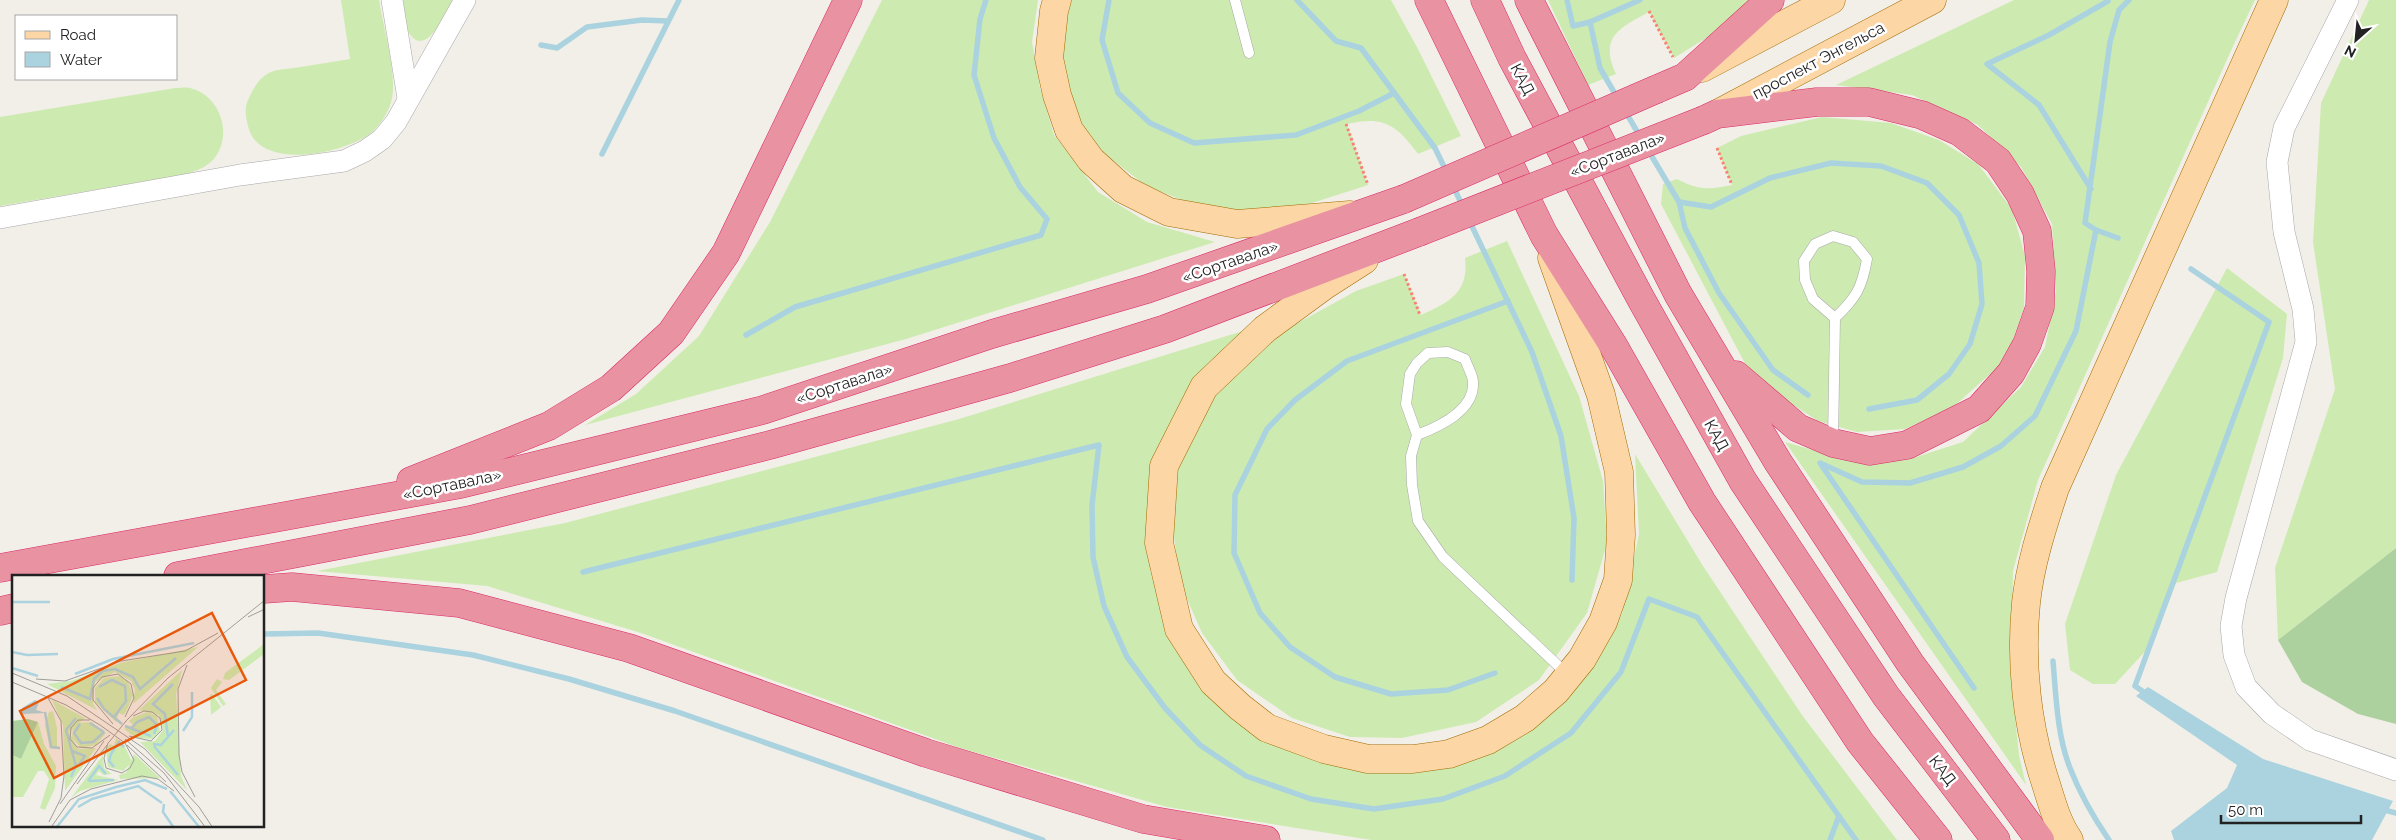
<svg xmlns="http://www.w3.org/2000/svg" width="2396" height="840" font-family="Raleway,sans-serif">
<rect width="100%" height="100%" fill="#f2efe9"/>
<g fill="#cdebb0">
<path d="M341 0H379C383 26 397 73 392 98 390 110 381 124 371 133 344 154 258 172 248 126 246 117 244 109 248 100 253 89 259 77 271 72 278 69 287 69 294 68 313 65 332 62 350 59Z"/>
<path d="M403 0H453C446 12 425 62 408 31 404 23 404 9 403 0Z"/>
<path d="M882 0H1038L1032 42 1040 88 1054 135 1098 192 1147 222 1215 242 906 339 585 425 636 394 699 336 770 222Z"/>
<path d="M1070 0H1391L1418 49 1461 136 1418 154C1396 124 1383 116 1347 124L1368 185 1303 206 1236 212 1189 203 1145 185 1093 145 1065 89 1061 39Z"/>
<path d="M1548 0H1756L1740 17 1674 58 1649 12C1619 28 1599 37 1616 74L1588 85Z"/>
<path d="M2014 0H2255L2234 44 2038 480 2013 571 2011 678 2019 755 2026 785 1785 442 1858 463 1916 457 1963 442 2021 387 2045 347 2056 291 2052 224 2021 167 1978 125 1912 95 1836 85Z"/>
<path d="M2369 0H2396V548L2278 640 2275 568 2335 389 2313 242 2321 103Z"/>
<path d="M175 88C179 88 186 87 190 88 221 95 234 137 213 160 204 169 193 172 182 175L0 206V117Z"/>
<path d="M1822 117 1891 123 1939 140 1978 164 2012 209 2025 256 2024 308 2006 360 1952 408 1905 429 1857 432 1818 421 1781 397 1750 373 1661 204 1663 184 1677 179C1698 190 1708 190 1732 185L1717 148 1741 136Z"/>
<path d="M1507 241 1579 396 1603 481 1607 543 1587 613 1539 680 1476 722 1402 738 1350 737 1292 718 1237 680 1202 633 1180 583 1173 529 1175 475 1197 419 1229 377 1285 330 1356 291 1404 274 1421 315C1449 302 1469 293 1465 258Z"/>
<path d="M2227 268 2287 314 2283 358 2217 572 2176 583 2152 644 2115 684H2093L2070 670 2065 624 2116 475Z"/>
<path d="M1246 330 1193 379 1152 464 1150 570 1169 634 1266 742 1450 765 1511 743 1574 689 1622 614 1639 534 1635 454 1703 566 1802 715 1897 840H1371L1167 807 960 748 641 633 487 586 317 571 565 523 959 419Z"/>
</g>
<path fill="#add19e" d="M2396 548V724L2358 714 2302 682 2278 640Z"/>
<path fill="#aad3df" d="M2148 687 2263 759 2393 801 2372 840H2174L2171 831 2227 788 2237 765 2136 696Z"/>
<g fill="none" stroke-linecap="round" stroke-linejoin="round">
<g stroke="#aad3df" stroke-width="5.5">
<path d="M1109 0 1102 40 1118 93 1150 123 1194 143 1296 135 1359 111 1394 93"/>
<path d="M1297 0 1336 41 1361 48 1435 148 1447 173"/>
<path d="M1567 0 1573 26 1590 22 1640 0"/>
<path d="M1590 22 1600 68 1618 99"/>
<path d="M541 45 557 48 587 27 642 20 668 21"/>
<path d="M1625 111 1641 138"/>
<path d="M1648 150 1679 202 1685 228 1719 293 1773 370 1808 395"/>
<path d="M602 154 679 0"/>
<path d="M1453 186 1463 207"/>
<path d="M2091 189 2039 105 1987 64 2049 35 2108 1"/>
<path d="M1679 202 1711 207 1770 178 1831 163 1881 166 1927 183 1959 215 1979 263 1982 304 1970 344 1949 374 1917 400 1869 409"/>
<path d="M1469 220 1532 352 1561 436 1574 518 1572 580"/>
<path d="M2096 230 2118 238"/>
<path d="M746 335 795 307 1041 235 1047 219 1020 187 994 138 974 75 980 19 986 0"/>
<path d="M583 572 1099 445 1092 505 1093 557 1104 606 1127 657 1165 708 1200 745 1246 776 1311 799 1374 809 1443 799 1505 776 1571 733 1621 672 1649 599 1697 617 1856 840"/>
<path d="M264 634 318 633 473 655 569 679 675 711 1043 840"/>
<path d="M2053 661C2056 696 2057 735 2070 768 2080 794 2094 818 2109 840"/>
<path d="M1495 673 1448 690 1391 694 1335 677 1290 647 1260 613 1234 553 1235 495 1267 429 1295 400 1347 361 1508 301"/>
<path d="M1974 688 1820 463 1862 482 1910 483 1963 467 2001 446 2035 416 2076 331 2096 230 2085 223 2110 42 2119 10 2129 0"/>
<path d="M2148 695 2135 686 2269 322 2191 269"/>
<path d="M2381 809 2396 813"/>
<path d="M1830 840 1839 816"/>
</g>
<defs>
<g id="lane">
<path d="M1235 0 1249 53"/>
<path d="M1417 435C1438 427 1475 411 1473 382 1473 375 1467 366 1465 359L1448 352 1428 353 1417 363 1410 374 1406 404 1417 435 1411 456 1412 485 1418 521 1443 557 1568 675"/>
<path d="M1833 442 1835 318C1856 298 1862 288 1867 259L1853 242 1833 236 1815 244 1804 261 1805 280 1813 299 1835 318"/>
</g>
<g id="street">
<path d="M392 0 408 98"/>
<path d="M2348 0 2284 128 2277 162 2284 232 2303 309 2306 342 2236 598 2231 626 2234 655 2246 687 2272 714 2310 740 2396 770"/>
<path d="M0 218 240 175 344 161 365 151 382 139 396 122 465 0"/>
</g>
<g id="primary">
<path d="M1057 0 1054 11 1049 58 1057 95 1069 130 1091 160 1123 189 1169 212 1237 224 1350 215"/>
<path d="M1702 68 1831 0"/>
<path d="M1719 113 1932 0"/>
<path d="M1364 260 1325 285 1265 329 1204 387 1164 466 1159 543 1179 629 1213 682 1240 707 1267 728 1324 749 1368 759H1413L1449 754 1488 740 1525 718 1556 691 1582 659 1603 622 1618 580 1621 535 1619 472 1601 395 1552 258"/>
<path d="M2069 840C2057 823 2052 803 2046 784 2027 727 2020 663 2026 603 2030 564 2043 525 2055 488L2274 0"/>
</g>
<g id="highway">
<path d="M1429 0 1544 235 1613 345 1702 502 1860 742 1938 840"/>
<path d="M1485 0 1512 58 1641 299 1743 481 1886 696 1996 840"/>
<path d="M1529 0 1678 294 1778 462 1910 663 2040 840"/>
<path d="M1657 89 1685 77 1770 0"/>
<path d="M1704 120 1717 114 1817 102H1869L1922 115 1960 132 1998 161 2020 194 2037 231 2041 271 2040 307 2027 344 2011 373 1979 409 1907 445 1870 451 1833 443 1798 428 1736 375"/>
<path d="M411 481 549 426 611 388 671 333 726 253 848 0"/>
<path d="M0 568 461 484 763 410 992 334 1147 289 1404 199"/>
<path d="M178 576 470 520 770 445 1010 378 1165 329 1419 232"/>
<path d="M264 589 292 587 459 603 629 648 926 753 1143 819 1266 840"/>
<path d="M0 611 14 608"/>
</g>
</defs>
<use href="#lane" stroke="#a9a9a9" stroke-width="11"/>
<use href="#street" stroke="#a9a9a9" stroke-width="22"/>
<use href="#primary" stroke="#a06b00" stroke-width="29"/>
<use href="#highway" stroke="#dc2a67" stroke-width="29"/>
<g stroke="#fa8072" stroke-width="3" stroke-dasharray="2.5 2.5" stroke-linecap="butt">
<path d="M1649 11 1673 57"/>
<path d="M1346 124 1368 185"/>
<path d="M1717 148 1732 185"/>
<path d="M1404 274 1420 315"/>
</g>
<use href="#lane" stroke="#fff" stroke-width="10"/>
<use href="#street" stroke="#fff" stroke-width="21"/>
<use href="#primary" stroke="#fcd6a4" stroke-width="28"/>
<use href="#highway" stroke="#e892a2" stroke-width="28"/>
<defs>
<g id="highway-bridge">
<path d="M1404 199 1657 89"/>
<path d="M1419 232 1704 120"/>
</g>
</defs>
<use href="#highway-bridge" stroke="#dc2a67" stroke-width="29" stroke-linecap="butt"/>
<use href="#highway-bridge" stroke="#e892a2" stroke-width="28"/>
</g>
<g text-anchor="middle" stroke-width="5" stroke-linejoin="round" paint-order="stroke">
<g font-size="16" fill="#222" stroke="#fff">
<text transform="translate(1818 60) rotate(-28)" y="6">проспект Энгельса</text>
<text transform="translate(1523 79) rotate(62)" y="6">КАД</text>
<text transform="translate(1617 154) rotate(-21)" y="6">«Сортавала»</text>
<text transform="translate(1230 261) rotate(-19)" y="6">«Сортавала»</text>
<text transform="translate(844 383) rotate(-18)" y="6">«Сортавала»</text>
<text transform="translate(1717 435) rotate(61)" y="6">КАД</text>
<text transform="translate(452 484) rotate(-12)" y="6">«Сортавала»</text>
<text transform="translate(1943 770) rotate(52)" y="6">КАД</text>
</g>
</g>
<g transform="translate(12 575)">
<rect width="252" height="252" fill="#f2efe9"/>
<path d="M252 69V79L217 105 211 104 213 98ZM186 72 121 129 123 115 119 106 103 97 83 107 81 129 85 135 35 109 59 106 108 88ZM170 95 164 119 169 201 175 215 128 167 143 166 151 155 147 140 127 135ZM108 101 116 107 121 120 114 137 111 140 107 138 104 147 83 127V113L92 103ZM205 104 210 107 204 115 214 129 211 131 199 113ZM200 119 209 132 199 140 198 120ZM40 125 73 143 57 157 66 174 84 173 53 216 51 150ZM41 136 45 153V174L38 173 33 150 37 137ZM135 137 145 141 148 156 141 164 124 163 112 154 121 150 117 146 122 142ZM26 147 32 169 44 191 43 213 33 235 28 233 37 204 32 196H26L11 222H0V180L9 184ZM79 147 94 158 84 170 69 173 60 163 61 152 64 148ZM104 163 112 170 120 187 111 196 96 192 94 175 98 169 102 171ZM122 179 148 203 108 204 107 200 114 198ZM91 180 92 193 100 199 91 200 87 196 84 200 106 205 68 216 59 223Z" fill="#cdebb0"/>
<path d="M16 144 26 147 9 184 0 180V146Z" fill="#add19e"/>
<path d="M23 125 27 127 24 135 34 138 10 139V133Z" fill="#aad3df"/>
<path fill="none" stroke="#aad3df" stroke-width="2.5" d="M0 27H38M0 77 15 80 46 79M0 93 26 101M63 99 101 84 182 68M49 112 78 124 82 104 91 96 103 94 121 102 128 114 164 83M87 112 100 105 113 111 114 126 102 142M85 123 92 134 110 149M33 137 39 172 48 173M78 148 92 157M68 149 62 158 69 168 81 167 92 157M113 151 139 161M119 154 125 147 137 142 145 150 142 159M171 156 180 142V117M156 162 153 139 141 129 161 109M141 169 149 170 162 155M142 171 166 200M60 176 73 181 66 191M102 192 97 186 99 179 107 167 112 172M59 202 64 191 54 155 64 143M76 206 87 191 94 199M77 206 102 205M104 212 133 205 155 214M158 216 188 253M152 229 151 237 162 253M66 232 80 224 126 211 150 228M44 253 67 224 104 212"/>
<path fill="none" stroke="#9f9d99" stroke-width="1" d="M236 42 253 34M175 90 166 114 167 180 170 197 183 222M0 98 55 121 133 174 187 232 201 253M24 104 53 106 109 86 173 76 206 58M0 107 54 130 88 150 113 168 122 185 118 193 110 198 94 193 92 183 96 168 98 166 114 146 116 144 156 103 253 25M36 123 49 146 52 201 49 223 37 247M78 145H66L59 153 58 164 65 172 80 173 98 160M101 149 81 125V113L90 102 106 99 119 109 122 123 113 142M117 161 139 166 150 155 148 143 140 137 132 136 121 141M113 164 152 198 194 253M115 170 154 207M65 209 95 170M48 229 92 166M40 251 58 225 79 214 130 201 146 204 162 216"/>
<path fill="#e8590c" fill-opacity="0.15" stroke="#e8590c" stroke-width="2.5" d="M200 38 234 105 42 203 8 136Z"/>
<rect width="252" height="252" fill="none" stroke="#222" stroke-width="2.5"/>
</g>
<rect x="15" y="15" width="162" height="65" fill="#ffffff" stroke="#a7a7a7"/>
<rect x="25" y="31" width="25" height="8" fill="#fcd6a4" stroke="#a7a7a7"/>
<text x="60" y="40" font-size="15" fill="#222222">Road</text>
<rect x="25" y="52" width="25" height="15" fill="#aad3df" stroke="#a7a7a7"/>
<text x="60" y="65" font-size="15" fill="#222222">Water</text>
<g transform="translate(2356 40) rotate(207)" stroke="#ffffff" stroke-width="4" paint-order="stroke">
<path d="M0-4L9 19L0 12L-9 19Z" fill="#222222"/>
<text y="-8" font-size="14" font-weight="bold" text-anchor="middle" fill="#222222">N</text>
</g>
<path d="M2221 815v8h140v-8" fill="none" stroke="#222222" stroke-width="2.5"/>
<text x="2228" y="815" font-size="15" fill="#222222" stroke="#ffffff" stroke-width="4" paint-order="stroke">50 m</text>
</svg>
